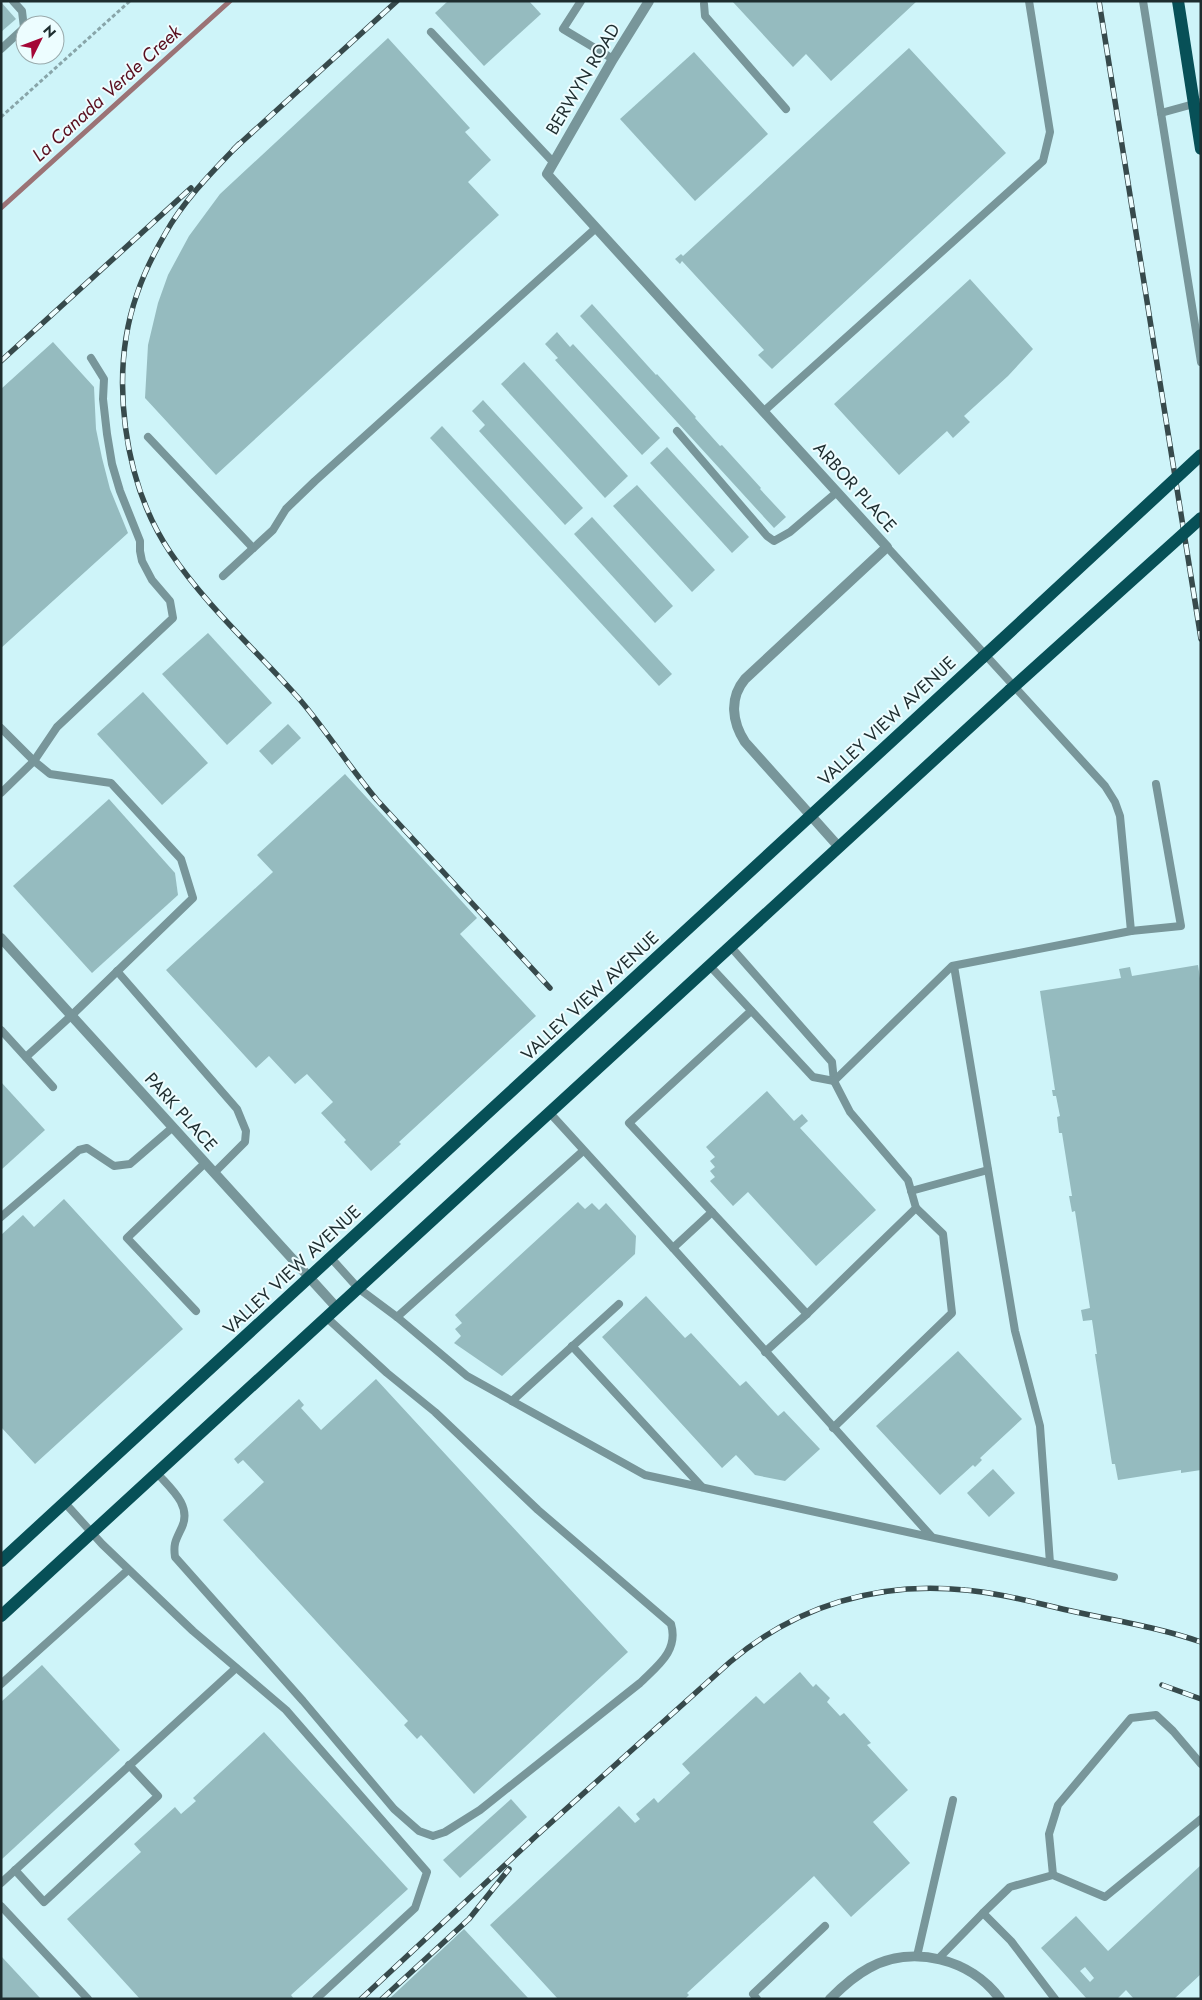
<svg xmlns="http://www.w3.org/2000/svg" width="1202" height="2000" font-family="Jost,sans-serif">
<rect width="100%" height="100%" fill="#cef4f9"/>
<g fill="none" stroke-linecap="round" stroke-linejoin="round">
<path stroke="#9b7376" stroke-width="5" d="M1 208 230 1"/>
</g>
<g fill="#95bbbf" fill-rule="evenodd">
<path d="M448 1H529L541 14 484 66 435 13Z"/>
<path d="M732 1H917L831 81 806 54 793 67Z"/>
<path d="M1 2 16 19 1 32Z"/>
<path d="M388 38 470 128 465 132 491 160 468 182 499 215 216 475 145 398 148 345 158 303 168 275 189 236 220 194Z"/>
<path d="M909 48 1006 153 772 369 758 355 764 350 682 261 680 264 675 259 681 254 683 256Z"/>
<path d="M694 52 768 134 695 201 620 119Z"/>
<path d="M970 279 1033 349 1008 376 964 416 970 422 953 438 947 431 899 475 834 404Z"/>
<path d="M592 304 656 375 657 374 696 417 695 418 720 446 722 445 761 488 760 489 786 517 774 528 580 316Z"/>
<path d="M557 332 570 347 573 344 660 438 642 455 555 360 558 358 545 344Z"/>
<path d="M53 342 94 387 96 429 102 458 110 489 128 533 1 648V389Z"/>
<path d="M524 362 628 476 605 498 501 384Z"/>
<path d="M483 400 583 508 565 525 479 431 485 425 472 411Z"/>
<path d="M442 426 672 674 659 686 430 438Z"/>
<path d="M667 447 749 537 732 553 650 463Z"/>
<path d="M637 485 715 570 692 592 613 506Z"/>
<path d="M592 517 673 606 655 623 574 534Z"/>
<path d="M208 633 272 703 227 745 162 674Z"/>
<path d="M143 692 208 763 162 805 97 734Z"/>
<path d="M288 724 301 738 272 765 259 751Z"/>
<path d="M345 774 477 918 460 934 536 1016 399 1142 401 1144 371 1171 344 1142 346 1140 321 1113 333 1102 307 1074 295 1084 269 1056 256 1068 166 970 273 872 257 855Z"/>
<path d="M109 799 175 873 178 895 92 973 13 886Z"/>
<path d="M1198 965 1201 985V1470L1181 1473V1470L1118 1480 1115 1464H1112L1095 1354H1097L1092 1320 1083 1321 1081 1310 1090 1308 1075 1211 1072 1212 1069 1196H1072L1062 1133H1059L1057 1117 1060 1116 1056 1096H1053L1052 1090H1055L1040 991 1121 978 1119 969 1130 967 1132 976Z"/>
<path d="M1 1082 45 1130 1 1170Z"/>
<path d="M767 1091 794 1121 802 1114 808 1121 800 1128 876 1210 816 1266 748 1192 733 1206 710 1181 715 1177 710 1171 715 1167 710 1161 715 1157 706 1147Z"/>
<path d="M64 1199 183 1329 35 1464 1 1427V1235L23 1215 34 1227Z"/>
<path d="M578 1202 585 1209 592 1203 599 1210 606 1203 636 1236 635 1254 502 1376 454 1343 461 1336 455 1329 462 1323 455 1315Z"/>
<path d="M646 1296 685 1338 691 1333 740 1386 746 1381 778 1416 784 1411 820 1449 785 1481 755 1475 736 1455 722 1468 602 1337Z"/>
<path d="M958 1351 1022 1419 980 1458 982 1460 975 1467 973 1465 940 1495 876 1426Z"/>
<path d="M376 1379 628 1652 474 1794 421 1735 417 1739 404 1725 408 1721 223 1520 264 1482 243 1460 238 1464 234 1459 299 1399 304 1405 301 1408 321 1430Z"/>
<path d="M993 1469 1015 1493 989 1517 967 1493Z"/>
<path d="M42 1665 120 1750 1 1860V1702Z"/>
<path d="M800 1672 813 1687 816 1684 830 1698 827 1702 840 1716 844 1713 871 1743 867 1745 908 1790 873 1822 910 1863 851 1917 814 1876 687 1993 689 1995 685 1999H558L490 1925 619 1806 635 1823 640 1819 636 1814 654 1798 658 1803 690 1773 682 1764 756 1696 764 1704Z"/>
<path d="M264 1732 408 1889 291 1995 294 1999H140L67 1919 141 1852 134 1844 175 1807 181 1814 196 1801 193 1798Z"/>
<path d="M511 1799 527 1817 460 1878 443 1860Z"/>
<path d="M1201 1865V1974L1174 1999H1134L1126 1990 1117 1999H1087L1041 1948 1076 1916 1108 1951ZM1085 1967 1094 1978 1090 1982 1080 1971Z"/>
<path d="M464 1929 529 1999H389Z"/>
<path d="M1 1956 41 1999H1Z"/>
</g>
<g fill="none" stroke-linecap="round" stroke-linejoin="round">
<path stroke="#88a5a9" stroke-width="3" stroke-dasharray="4 2.5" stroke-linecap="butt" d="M1 117 130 1"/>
<g stroke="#78969a" stroke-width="8">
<path d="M581 1 563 29 613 59"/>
<path d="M1143 1 1201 362"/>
<path d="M704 4 705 16 786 109"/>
<path d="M431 32 553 162"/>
<path d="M1 49 24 28 22 11 13 1"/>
<path d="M1161 113 1201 102"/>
<path d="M764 411 1043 161 1050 132 1029 1"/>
<path d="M677 431 767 536 774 541 790 532 837 492"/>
<path d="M148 437 253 548"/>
<path d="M223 576 273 530 286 509 315 481 596 228"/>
<path d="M1 728 34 761 50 774 111 783 181 859 193 898 72 1015 26 1057"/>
<path d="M1 793 34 761 57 727 173 618 170 601 152 580 142 561 140 551V541L120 491 112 464 107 434 103 399 104 379 91 358"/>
<path d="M1131 931 1181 926 1156 784"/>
<path d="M730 946 832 1062 834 1081 850 1112 908 1180 916 1208 807 1314 765 1352"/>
<path d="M709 965 813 1077 834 1081"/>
<path d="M954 966 1015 1331 1040 1426 1050 1563"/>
<path d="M117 971 237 1109 246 1131 245 1142 214 1173"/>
<path d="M751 1011 629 1123 807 1314"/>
<path d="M1 1030 53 1087"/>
<path d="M834 1081 952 966 1131 931 1120 816 1115 802 1105 786 887 547"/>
<path d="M549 1112 673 1248 931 1536"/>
<path d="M911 1191 988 1170"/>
<path d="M1 1217 79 1150 87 1148 114 1166 130 1164 173 1127"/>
<path d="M673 1248 712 1212"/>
<path d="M331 1258 358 1288 397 1317 467 1376 645 1475 1114 1577"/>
<path d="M196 1311 127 1238 205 1163"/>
<path d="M397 1317 583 1151"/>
<path d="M572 1346 702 1487"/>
<path d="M512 1401 619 1304"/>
<path d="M833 1428 952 1313 943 1234 916 1208"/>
<path d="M157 1473C170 1488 192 1505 182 1527 176 1540 173 1543 175 1557L303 1701 394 1809 419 1831 433 1836 445 1832 480 1810 640 1683C657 1666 679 1651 671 1624L538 1510 435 1412 387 1373 326 1317"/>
<path d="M65 1503 102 1544 193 1631 286 1710 427 1872 415 1908 316 1999"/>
<path d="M1 1684 128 1570"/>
<path d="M15 1870 44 1902 158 1796 129 1765"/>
<path d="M1053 1875 1049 1834 1058 1805 1131 1718 1156 1715 1173 1731 1201 1764"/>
<path d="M1 1883 236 1668"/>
<path d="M1 1906 88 1999"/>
<path d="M983 1913 1011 1941 1055 1999"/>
<path d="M917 1956 953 1800"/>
<path d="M939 1958 983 1913 1010 1887 1053 1875 1105 1897 1201 1819"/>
<path d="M757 1999 753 1994 825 1926"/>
</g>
<g stroke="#78969a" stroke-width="10">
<path d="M649 1 613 59 547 174 887 547 745 679C729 698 732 722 745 742L838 846"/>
<path d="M1 938 337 1308"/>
<path d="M830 1999C842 1987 854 1976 869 1968 913 1944 971 1959 1000 1999"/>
</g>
<g stroke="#075057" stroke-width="12">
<path d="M1 1561 983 657"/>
<path d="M1 1616 1010 690"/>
</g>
<defs>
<g id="rail">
<path d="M1099 1 1201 639"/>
<path d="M239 144C212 172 184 200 165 234 154 253 144 273 137 294 109 374 123 482 170 552 207 607 258 652 301 701 328 733 350 768 377 800L550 988"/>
<path d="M234 149 397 1"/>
<path d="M1 361 191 188"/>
<path d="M1162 1685 1201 1699"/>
<path d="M361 1999 536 1836 730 1662C796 1606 878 1581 965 1590 1002 1593 1039 1604 1076 1612 1117 1621 1161 1628 1201 1642"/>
<path d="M382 1999 469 1919 509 1869"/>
</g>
</defs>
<use href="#rail" stroke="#374a4c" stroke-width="5.5"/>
<use href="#rail" stroke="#edfdff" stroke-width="4" stroke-dasharray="11" stroke-linecap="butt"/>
<g stroke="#075057" stroke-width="12">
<path d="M1178 1 1201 149"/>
<path d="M983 657 1201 455"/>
<path d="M1010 690 1201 518"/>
</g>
</g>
<g text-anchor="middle" stroke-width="4" stroke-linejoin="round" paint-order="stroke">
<g font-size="18" fill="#1e2d2f" stroke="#edfdff">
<text transform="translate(583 79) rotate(-59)" y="6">BERWYN ROAD</text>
<text transform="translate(855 487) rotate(48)" y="6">ARBOR PLACE</text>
<text transform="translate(887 721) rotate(-43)" y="6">VALLEY VIEW AVENUE</text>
<text transform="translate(590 996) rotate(-43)" y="6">VALLEY VIEW AVENUE</text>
<text transform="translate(181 1112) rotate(48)" y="6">PARK PLACE</text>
<text transform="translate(292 1270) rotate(-43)" y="6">VALLEY VIEW AVENUE</text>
</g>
<g font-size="19" font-style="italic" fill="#5a0f1f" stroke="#edfdff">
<text transform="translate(106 93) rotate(-42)" y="7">La Canada Verde Creek</text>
</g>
</g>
<rect width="1202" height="2000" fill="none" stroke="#1e2d2f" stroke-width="5"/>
<g transform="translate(40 40) rotate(48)"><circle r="24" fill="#edfdff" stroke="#9aaaac"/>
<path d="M0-4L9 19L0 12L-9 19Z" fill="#a40737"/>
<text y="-8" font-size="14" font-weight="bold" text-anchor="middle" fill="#1e2d2f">N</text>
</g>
</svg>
